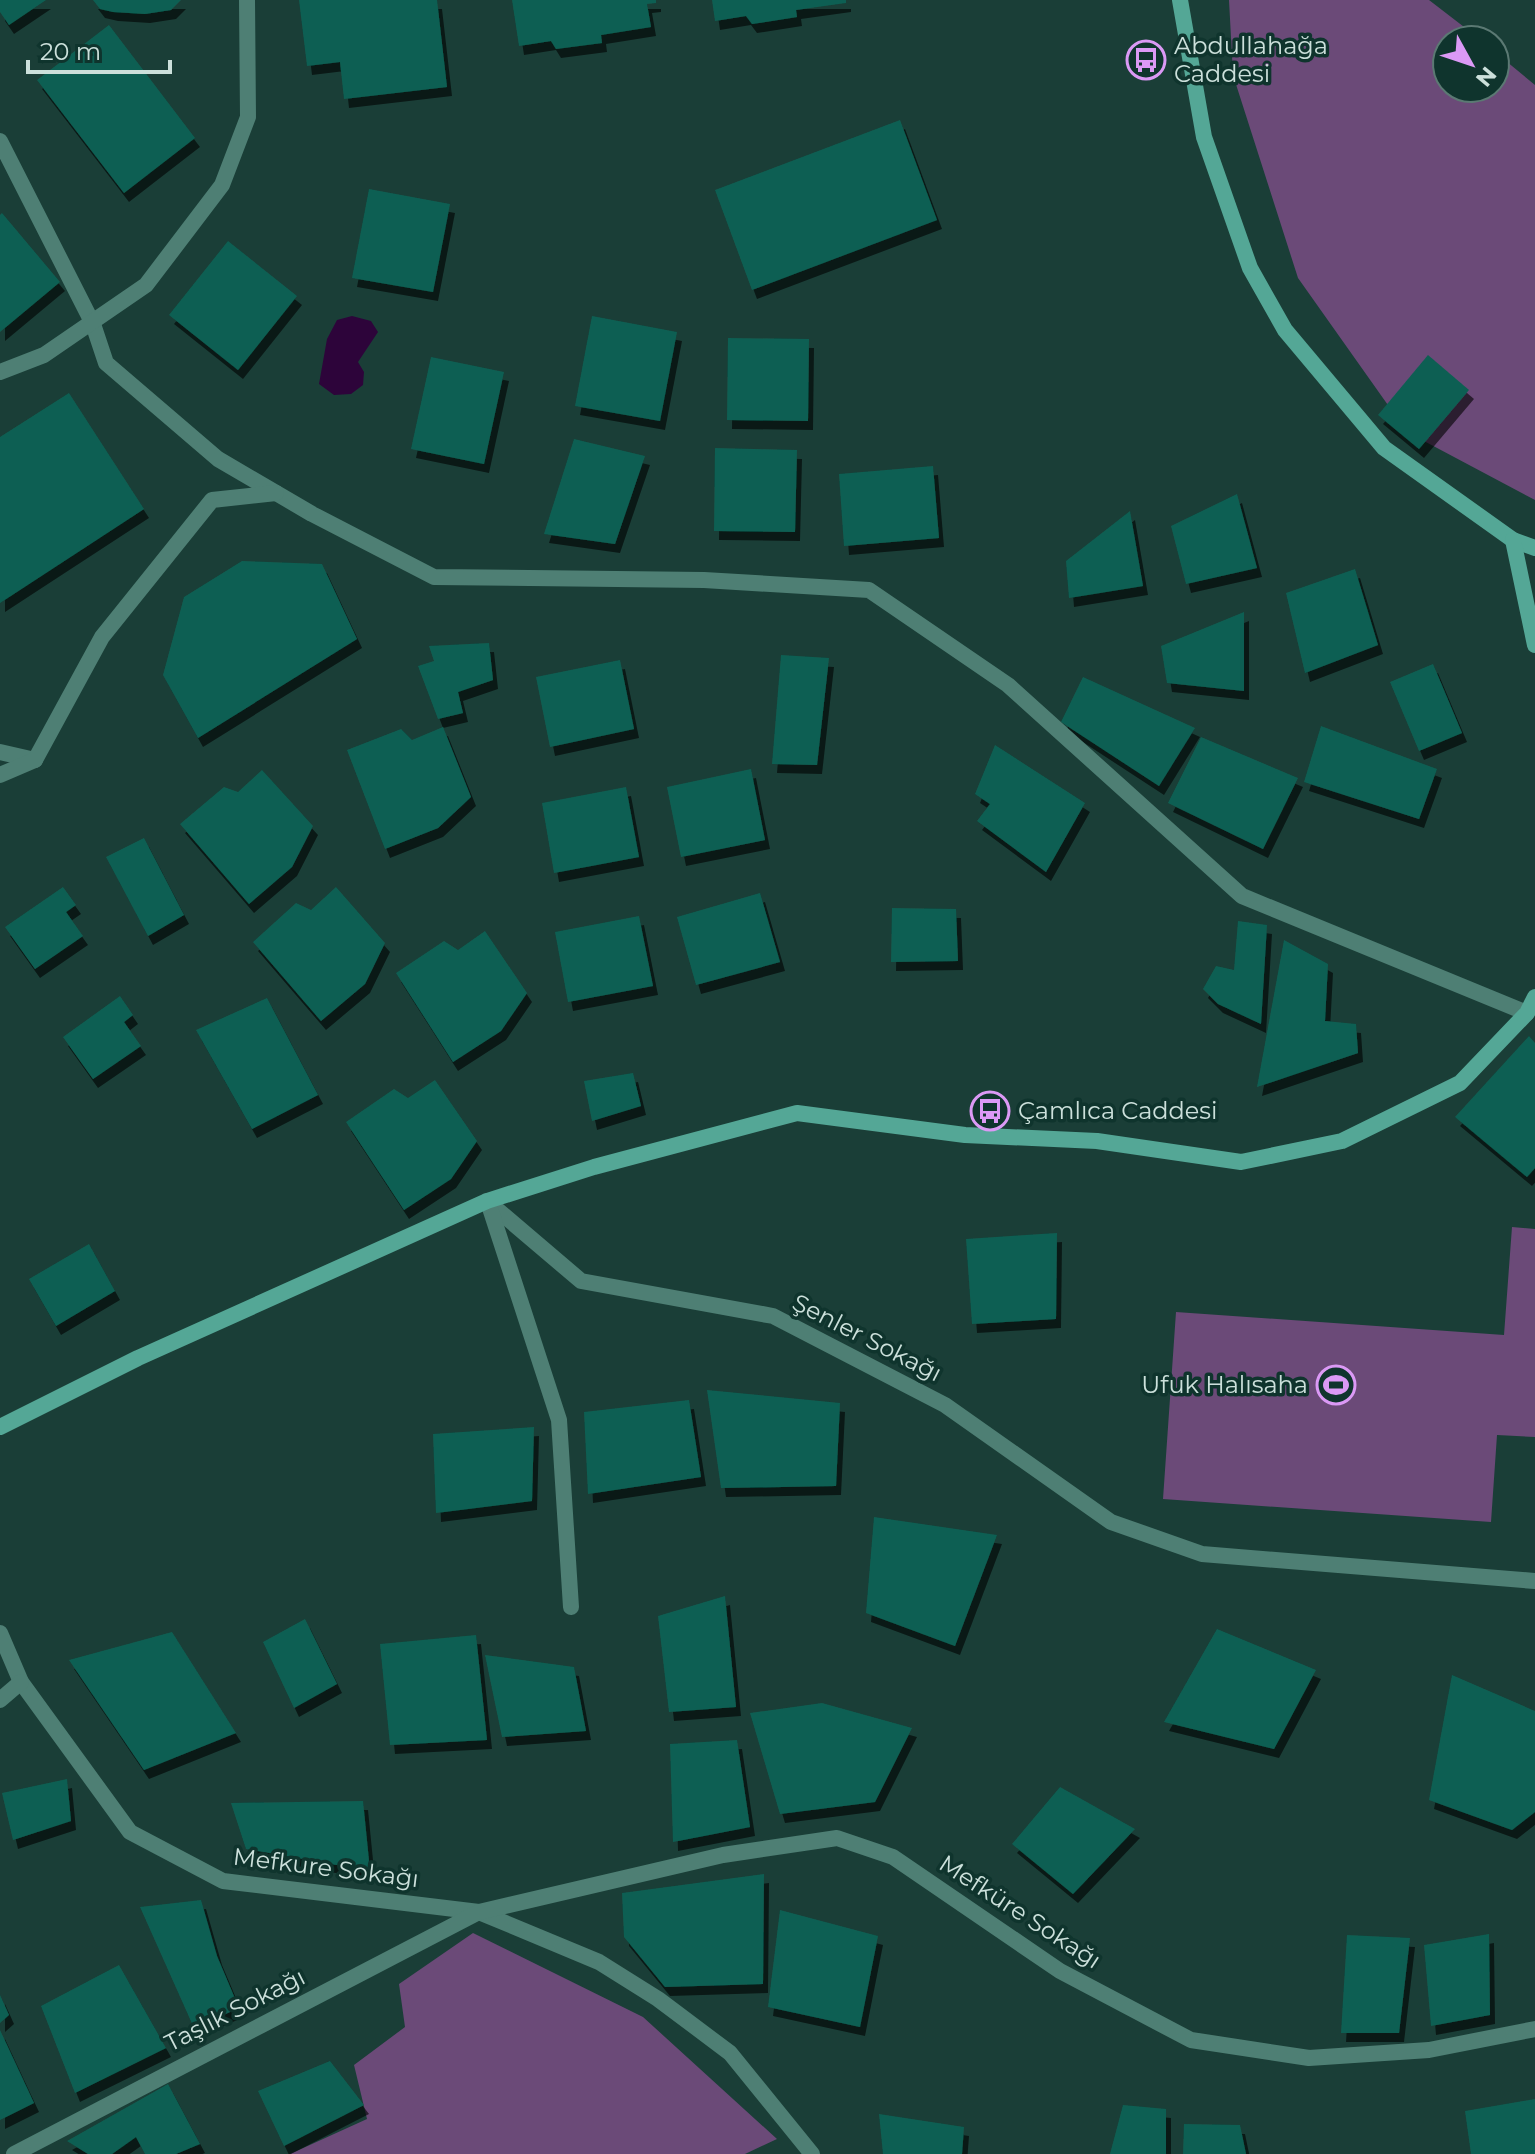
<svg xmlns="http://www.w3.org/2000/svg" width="1535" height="2154" font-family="Montserrat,sans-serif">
<defs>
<filter id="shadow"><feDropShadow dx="5" dy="9" stdDeviation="0" flood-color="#0009"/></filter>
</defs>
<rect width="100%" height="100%" fill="#1a3e37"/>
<g fill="#6b4a78">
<path d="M1229 0H1429L1481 40H1447V88H1495V52L1535 85V500L1407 432 1298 278 1233 75Z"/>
<path d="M1512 1227 1535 1229V1437L1497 1435 1491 1522 1163 1499 1176 1312 1504 1335Z"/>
<path d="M473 1933 643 2017 777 2139 745 2154H290L367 2119 354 2065 405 2027 399 1984Z"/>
</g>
<path fill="#2d043a" d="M352 316 371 321 378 332 358 362 364 372 363 385 351 394 334 395 319 384 327 339 337 320Z"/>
<g fill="#0e5f52" filter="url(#shadow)">
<path d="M0 0H46L9 25 0 12Z"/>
<path d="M93 0H181L171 10 145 14 113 12 100 9Z"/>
<path d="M299 0H437L447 87 344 99 340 62 307 66Z"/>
<path d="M512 0H656V3L647 4 651 27 601 35 602 43 556 49 551 41 519 46Z"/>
<path d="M712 0H846V3L796 10 797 17 752 24 746 16 715 21Z"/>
<path d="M109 25 195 138 124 193 37 80Z"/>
<path d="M900 120 937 220 752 290 715 190Z"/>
<path d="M369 189 450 204 433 292 352 278Z"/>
<path d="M2 213 60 282 0 332V215Z"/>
<path d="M228 241 297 296 238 370 169 315Z"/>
<path d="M592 316 677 332 660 421 575 406Z"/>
<path d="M728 338 809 339 808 421 727 420Z"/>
<path d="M1428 355 1469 390 1419 449 1378 415Z"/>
<path d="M431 357 504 372 484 464 411 449Z"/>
<path d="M69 393 144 509 0 603V437Z"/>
<path d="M574 439 645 456 615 544 544 534Z"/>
<path d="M715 448 797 450 795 532 714 531Z"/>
<path d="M933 466 939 538 844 546 839 474Z"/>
<path d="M1237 494 1257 568 1186 584 1171 526Z"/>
<path d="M1130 511 1143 586 1069 598 1066 561Z"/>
<path d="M242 561 322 564 357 639 198 738 163 675 184 597Z"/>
<path d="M1355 569 1378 645 1305 673 1286 593Z"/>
<path d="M1244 612V691L1167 683 1161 646Z"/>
<path d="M489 643 493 680 458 692 463 713 438 719 418 666 434 661 429 646Z"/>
<path d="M781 655 829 658 817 765 772 764Z"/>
<path d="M620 660 634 729 550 747 536 677Z"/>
<path d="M1433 664 1462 733 1419 751 1390 682Z"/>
<path d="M1083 677 1195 728 1159 786 1061 722Z"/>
<path d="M1321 726 1437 769 1419 819 1304 782Z"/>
<path d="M443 727 471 797 438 828 385 849 347 750 401 729 412 740Z"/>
<path d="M1201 737 1298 778 1263 849 1168 803Z"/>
<path d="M995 745 1085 803 1046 872 977 821 990 804 975 794Z"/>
<path d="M751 769 765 840 681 857 667 787Z"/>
<path d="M262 770 313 826 292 867 249 904 180 824 224 787 238 792Z"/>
<path d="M626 787 639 857 554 873 542 803Z"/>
<path d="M144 838 184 915 148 936 106 857Z"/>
<path d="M63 887 76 905 66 912 83 936 35 969 5 927Z"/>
<path d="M336 887 385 943 365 984 321 1021 253 942 296 903 311 910Z"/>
<path d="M760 893 780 962 696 985 677 917Z"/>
<path d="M892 908 956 909 958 961 891 962Z"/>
<path d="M639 916 653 986 568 1002 555 932Z"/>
<path d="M1238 921 1267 925 1261 1024 1218 1004 1203 989 1216 966 1234 970Z"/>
<path d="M485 931 527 993 501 1031 453 1062 396 973 444 941 458 950Z"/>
<path d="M1284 940 1328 964 1325 1021 1356 1024 1358 1053 1257 1087Z"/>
<path d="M120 996 133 1015 124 1022 141 1046 93 1079 63 1037Z"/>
<path d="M267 998 318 1095 252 1129 196 1030Z"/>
<path d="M1529 1036 1535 1043V1168L1527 1177 1455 1117Z"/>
<path d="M633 1073 641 1106 592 1121 584 1081Z"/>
<path d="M435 1080 477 1141 451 1179 404 1210 346 1122 394 1089 408 1098Z"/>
<path d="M1057 1233 1056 1319 972 1324 966 1239Z"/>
<path d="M89 1244 115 1291 56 1326 29 1279Z"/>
<path d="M707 1390 840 1403 836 1486 721 1488Z"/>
<path d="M689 1400 701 1477 588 1494 584 1412Z"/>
<path d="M534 1427 532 1501 436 1513 433 1434Z"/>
<path d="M874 1517 997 1535 955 1646 866 1613Z"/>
<path d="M725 1596 736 1707 669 1712 658 1616Z"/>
<path d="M305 1619 337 1684 294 1708 263 1642Z"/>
<path d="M1217 1629 1316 1670 1274 1749 1164 1722Z"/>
<path d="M172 1632 236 1733 144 1770 69 1660Z"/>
<path d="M476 1635 487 1740 390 1745 380 1644Z"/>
<path d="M485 1655 574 1667 586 1731 502 1737Z"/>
<path d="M1452 1675 1535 1711V1812L1512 1830 1429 1800Z"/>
<path d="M822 1703 912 1728 875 1802 780 1814 750 1713Z"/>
<path d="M737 1740 750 1827 673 1842 670 1744Z"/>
<path d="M67 1779 71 1821 13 1840 2 1793Z"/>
<path d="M1060 1787 1135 1829 1073 1894 1012 1844Z"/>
<path d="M363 1801 370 1871 246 1849 231 1803Z"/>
<path d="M764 1874 763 1984 665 1987 624 1937 622 1893Z"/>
<path d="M201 1900 217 1956 239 2008 194 2028 140 1907Z"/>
<path d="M780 1910 878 1936 860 2027 768 2007Z"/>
<path d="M1489 1934 1490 2015 1431 2026 1424 1945Z"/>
<path d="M1347 1935 1410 1938 1399 2033H1341Z"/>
<path d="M119 1965 166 2048 75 2093 41 2006Z"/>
<path d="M0 1995 9 2015 0 2023Z"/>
<path d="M0 2030 34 2103 0 2120Z"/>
<path d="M330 2061 364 2105 284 2146 258 2091Z"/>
<path d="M168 2084 200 2144 176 2154H145L136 2137 112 2154H88L67 2141Z"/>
<path d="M1535 2099V2154H1471L1465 2111Z"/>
<path d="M1123 2105 1166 2109V2154H1110Z"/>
<path d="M879 2114 964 2127 962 2154H883Z"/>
<path d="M1184 2124 1240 2125 1246 2154H1183Z"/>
</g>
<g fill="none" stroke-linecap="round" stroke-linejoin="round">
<g stroke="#4e7f74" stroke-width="16">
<path d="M0 141 93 324 106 363 218 459 312 514 434 577 704 580 869 590 1008 685 1242 896 1527 1013"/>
<path d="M0 372 44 355 146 285 222 185 248 117 247 0"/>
<path d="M0 752 35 760"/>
<path d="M0 775 35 760 102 637 212 500 276 493"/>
<path d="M487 1201 581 1281 773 1316 945 1405 1111 1522 1202 1554 1535 1581"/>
<path d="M488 1202 559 1420 571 1607"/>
<path d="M0 1633 21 1682 130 1832 223 1881 479 1912 599 1962 658 1999 730 2053 812 2154"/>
<path d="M0 1700 21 1682"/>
<path d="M14 2154 479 1912 723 1855 837 1838 893 1857 1060 1971 1191 2040 1309 2058 1429 2050 1535 2029"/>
</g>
<g stroke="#54a796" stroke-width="16">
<path d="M1180 0 1204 137 1250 268 1285 330 1384 448 1513 540 1535 548"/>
<path d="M1513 540 1535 645"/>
<path d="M0 1427 138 1358 487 1201 594 1167 797 1113 965 1135 1097 1141 1241 1162 1342 1141 1460 1083 1527 1013 1535 997"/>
</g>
</g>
<defs>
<symbol id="bus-ring" viewBox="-11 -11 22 22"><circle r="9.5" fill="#0f342d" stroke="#db99f5" stroke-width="1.5"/><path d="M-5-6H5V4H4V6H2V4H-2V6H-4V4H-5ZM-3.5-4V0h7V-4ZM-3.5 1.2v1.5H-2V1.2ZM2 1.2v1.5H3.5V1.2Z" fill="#db99f5"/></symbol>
<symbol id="stadium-ring" viewBox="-11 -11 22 22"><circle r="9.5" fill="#0f342d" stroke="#db99f5" stroke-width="1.5"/><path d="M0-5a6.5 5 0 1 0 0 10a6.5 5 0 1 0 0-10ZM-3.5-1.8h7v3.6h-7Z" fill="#db99f5"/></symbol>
</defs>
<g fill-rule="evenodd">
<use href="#bus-ring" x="1124" y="38" width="44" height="44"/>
<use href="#bus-ring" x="968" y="1089" width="44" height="44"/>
<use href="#stadium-ring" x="1314" y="1363" width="44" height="44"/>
</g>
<g text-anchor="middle" stroke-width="7" stroke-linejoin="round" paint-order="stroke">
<g font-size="24" fill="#cce0db" stroke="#0f342d" text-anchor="start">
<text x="1174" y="54">Abdullahağa<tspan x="1174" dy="28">Caddesi</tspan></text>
<text x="1018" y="1119">Çamlıca Caddesi</text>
<text x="1308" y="1393" text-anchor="end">Ufuk Halısaha</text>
</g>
<g font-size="24" fill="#cce0db" stroke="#0f342d">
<text transform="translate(867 1338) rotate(27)" y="8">Şenler Sokağı</text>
<text transform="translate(326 1868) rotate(7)" y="8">Mefkure Sokağı</text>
<text transform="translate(1020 1912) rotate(33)" y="8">Mefküre Sokağı</text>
<text transform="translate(235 2010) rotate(-27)" y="8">Taşlık Sokağı</text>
</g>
</g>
<g transform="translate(1471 64) rotate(130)"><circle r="38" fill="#0f342d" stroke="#5b7973" stroke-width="2"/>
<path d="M0-6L14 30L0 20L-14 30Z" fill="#db99f5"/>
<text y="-12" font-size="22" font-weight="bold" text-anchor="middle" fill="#cce0db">N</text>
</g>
<path d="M28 60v12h142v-12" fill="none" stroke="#cce0db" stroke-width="4"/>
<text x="40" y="60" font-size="24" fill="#cce0db" stroke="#0f342d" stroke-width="6" paint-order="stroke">20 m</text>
</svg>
